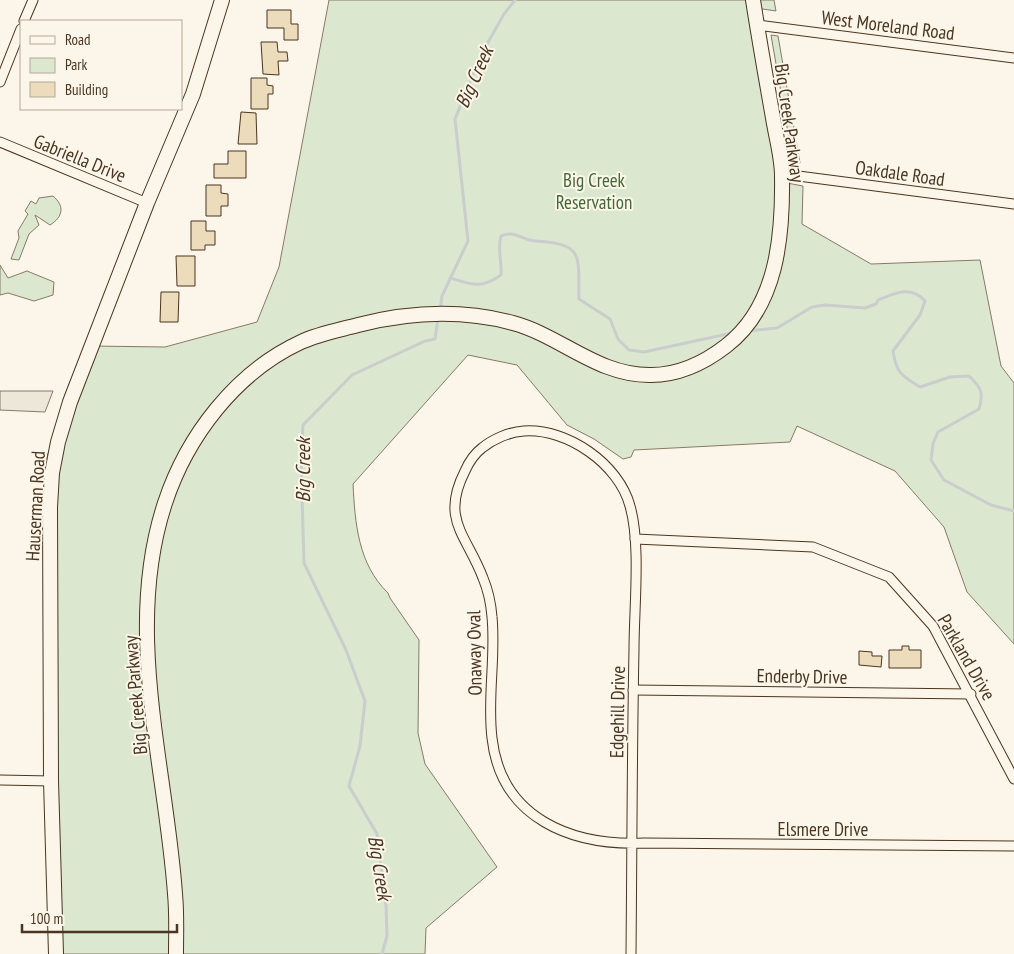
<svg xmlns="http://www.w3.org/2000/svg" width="1014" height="954" font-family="'PT Sans Narrow',sans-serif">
<rect width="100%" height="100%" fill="#fbf6e9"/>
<g fill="#dce7d0" stroke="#887966">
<path d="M329 0H774L776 11 756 8 787 183 803 186 802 224 871 264 980 260 1001 366 1014 383V644L967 592 944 527 895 471 797 426 790 442 634 450 631 457 623 459 594 439 567 425 517 365 468 355 353 484C355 523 358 564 388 593L390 598 419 640 418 733 425 764 497 867 426 928 425 954H57L47 456 92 346 165 347 257 322 279 267Z"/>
<path d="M771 35 778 36 800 163 793 162Z"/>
<path d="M53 196C65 206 63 217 50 225L35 215 39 225 29 234 19 260 11 259 19 238 18 231 28 214 25 211 31 201 36 204 39 198Z"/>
<path d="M0 265 8 278 27 271 54 282 53 295 34 301 8 293 0 295Z"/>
</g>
<path fill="#ede7d9" stroke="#887966" d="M0 391H53L45 412 0 410Z"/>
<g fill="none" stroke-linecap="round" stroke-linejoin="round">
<g stroke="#c9cecd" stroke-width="3">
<path d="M450 278C473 285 481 289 501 275 502 261 497 249 501 236 518 230 520 240 535 241 585 244 578 255 579 299L610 319 618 339 629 350 644 352 732 333"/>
<path d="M440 310 442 296 468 241 455 119 482 53 504 14 515 0"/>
<path d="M748 331 777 328 812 307 825 305 865 308 876 304 878 300C895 293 911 285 925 301L920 315 893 351C896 373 902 376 920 387L950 377 969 376C981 387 984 393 979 409L938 432 933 444 931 460 944 480 991 505 1014 511"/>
<path d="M382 954 387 936 386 905 377 834 349 786 360 746 365 701 346 650 304 563 301 460 303 425 352 375 425 341 435 339 438 319"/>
</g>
</g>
<g fill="#ecdcbc" stroke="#4a3520">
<path d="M267 10H291V24H298V40H284V28H267Z"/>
<path d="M261 42H277L278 52H287L288 61H278L279 75 263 74Z"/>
<path d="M251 78H267V85L273 86V94H268V109H251Z"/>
<path d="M241 112 256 113 257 144H238Z"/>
<path d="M228 151H246V178H214V164H228Z"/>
<path d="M206 185H221V193L228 194V206H221V216H206Z"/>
<path d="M191 221H206V231H215V245H205V250H191Z"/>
<path d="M176 256H195V286H177Z"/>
<path d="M161 292H179L178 322H160Z"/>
<path d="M902 646H909V650H921V668H889V650H902Z"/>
<path d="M859 651 872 652V656H882L881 667 859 665Z"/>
</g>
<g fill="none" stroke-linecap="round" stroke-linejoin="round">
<defs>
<g id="street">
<path d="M24 21 33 0"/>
<path d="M757 25 1014 58"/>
<path d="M0 82 21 29"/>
<path d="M0 142 147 203"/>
<path d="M783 174 1014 204"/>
<path d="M635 539 813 547 889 577 933 626 1014 779"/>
<path d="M633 690 971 694"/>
<path d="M0 780 51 781"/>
<path d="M631 954C632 852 632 751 634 649 634 608 641 544 630 506 619 464 567 428 524 431 509 432 493 439 482 448 474 454 469 462 465 471 440 520 467 535 483 578 488 590 491 604 492 617 496 657 487 698 492 738 501 819 572 846 644 843L1014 846"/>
</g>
<g id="secondary">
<path d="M56 954 51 781 50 507 52 473 58 442 70 402 147 203 193 94 222 0"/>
<path d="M176 954C176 934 177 914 175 894 166 766 123 630 165 503 187 436 236 372 301 342 318 334 339 330 358 325 409 312 461 309 513 323 561 336 598 376 651 375 679 375 704 363 726 346 777 307 783 237 782 176 782 157 776 137 773 118 766 78 759 39 753 0"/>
</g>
</defs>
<use href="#street" stroke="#4a3520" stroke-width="11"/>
<use href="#secondary" stroke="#4a3520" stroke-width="16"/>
<use href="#street" stroke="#fbf6e9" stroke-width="9"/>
<use href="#secondary" stroke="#fbf6e9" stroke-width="14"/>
</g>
<g text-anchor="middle" stroke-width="4" stroke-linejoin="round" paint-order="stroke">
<g font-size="19" fill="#4a3520" stroke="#fbf6e9">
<text transform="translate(888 25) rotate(7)" y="7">West Moreland Road</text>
<text transform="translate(790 123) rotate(82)" y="7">Big Creek Parkway</text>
<text transform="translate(80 158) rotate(22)" y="7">Gabriella Drive</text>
<text transform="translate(900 173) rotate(8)" y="7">Oakdale Road</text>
<text transform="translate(35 506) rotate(-87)" y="7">Hauserman Road</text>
<text transform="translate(474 653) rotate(-91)" y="7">Onaway Oval</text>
<text transform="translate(967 657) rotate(60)" y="7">Parkland Drive</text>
<text transform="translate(802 676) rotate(1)" y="7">Enderby Drive</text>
<text transform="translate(135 695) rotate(-95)" y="7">Big Creek Parkway</text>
<text transform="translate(617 712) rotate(-89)" y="7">Edgehill Drive</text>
<text x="823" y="836">Elsmere Drive</text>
</g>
<g font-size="19" fill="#436837" stroke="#fbf6e9">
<text x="594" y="187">Big Creek<tspan x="594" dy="22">Reservation</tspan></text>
</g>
<g font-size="20" font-style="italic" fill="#4a3520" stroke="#fbf6e9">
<text transform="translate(474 77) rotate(-66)" y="7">Big Creek</text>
<text transform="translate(303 470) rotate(-90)" y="7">Big Creek</text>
<text transform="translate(380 868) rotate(81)" y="7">Big Creek</text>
</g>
</g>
<rect x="20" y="20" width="162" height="90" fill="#fbf6e9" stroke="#b4a999"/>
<rect x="30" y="36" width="25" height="8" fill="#fbf6e9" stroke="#b4a999"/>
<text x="65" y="45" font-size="15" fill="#4a3520">Road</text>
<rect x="30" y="58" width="25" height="15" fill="#dce7d0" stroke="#b4a999"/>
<text x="65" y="70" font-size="15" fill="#4a3520">Park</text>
<rect x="30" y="82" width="25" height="15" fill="#ecdcbc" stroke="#b4a999"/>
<text x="65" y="95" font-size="15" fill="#4a3520">Building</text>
<path d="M22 924v8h155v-8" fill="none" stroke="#4a3520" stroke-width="2.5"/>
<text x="30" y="924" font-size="15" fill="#4a3520" stroke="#fbf6e9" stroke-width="4" paint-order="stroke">100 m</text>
</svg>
